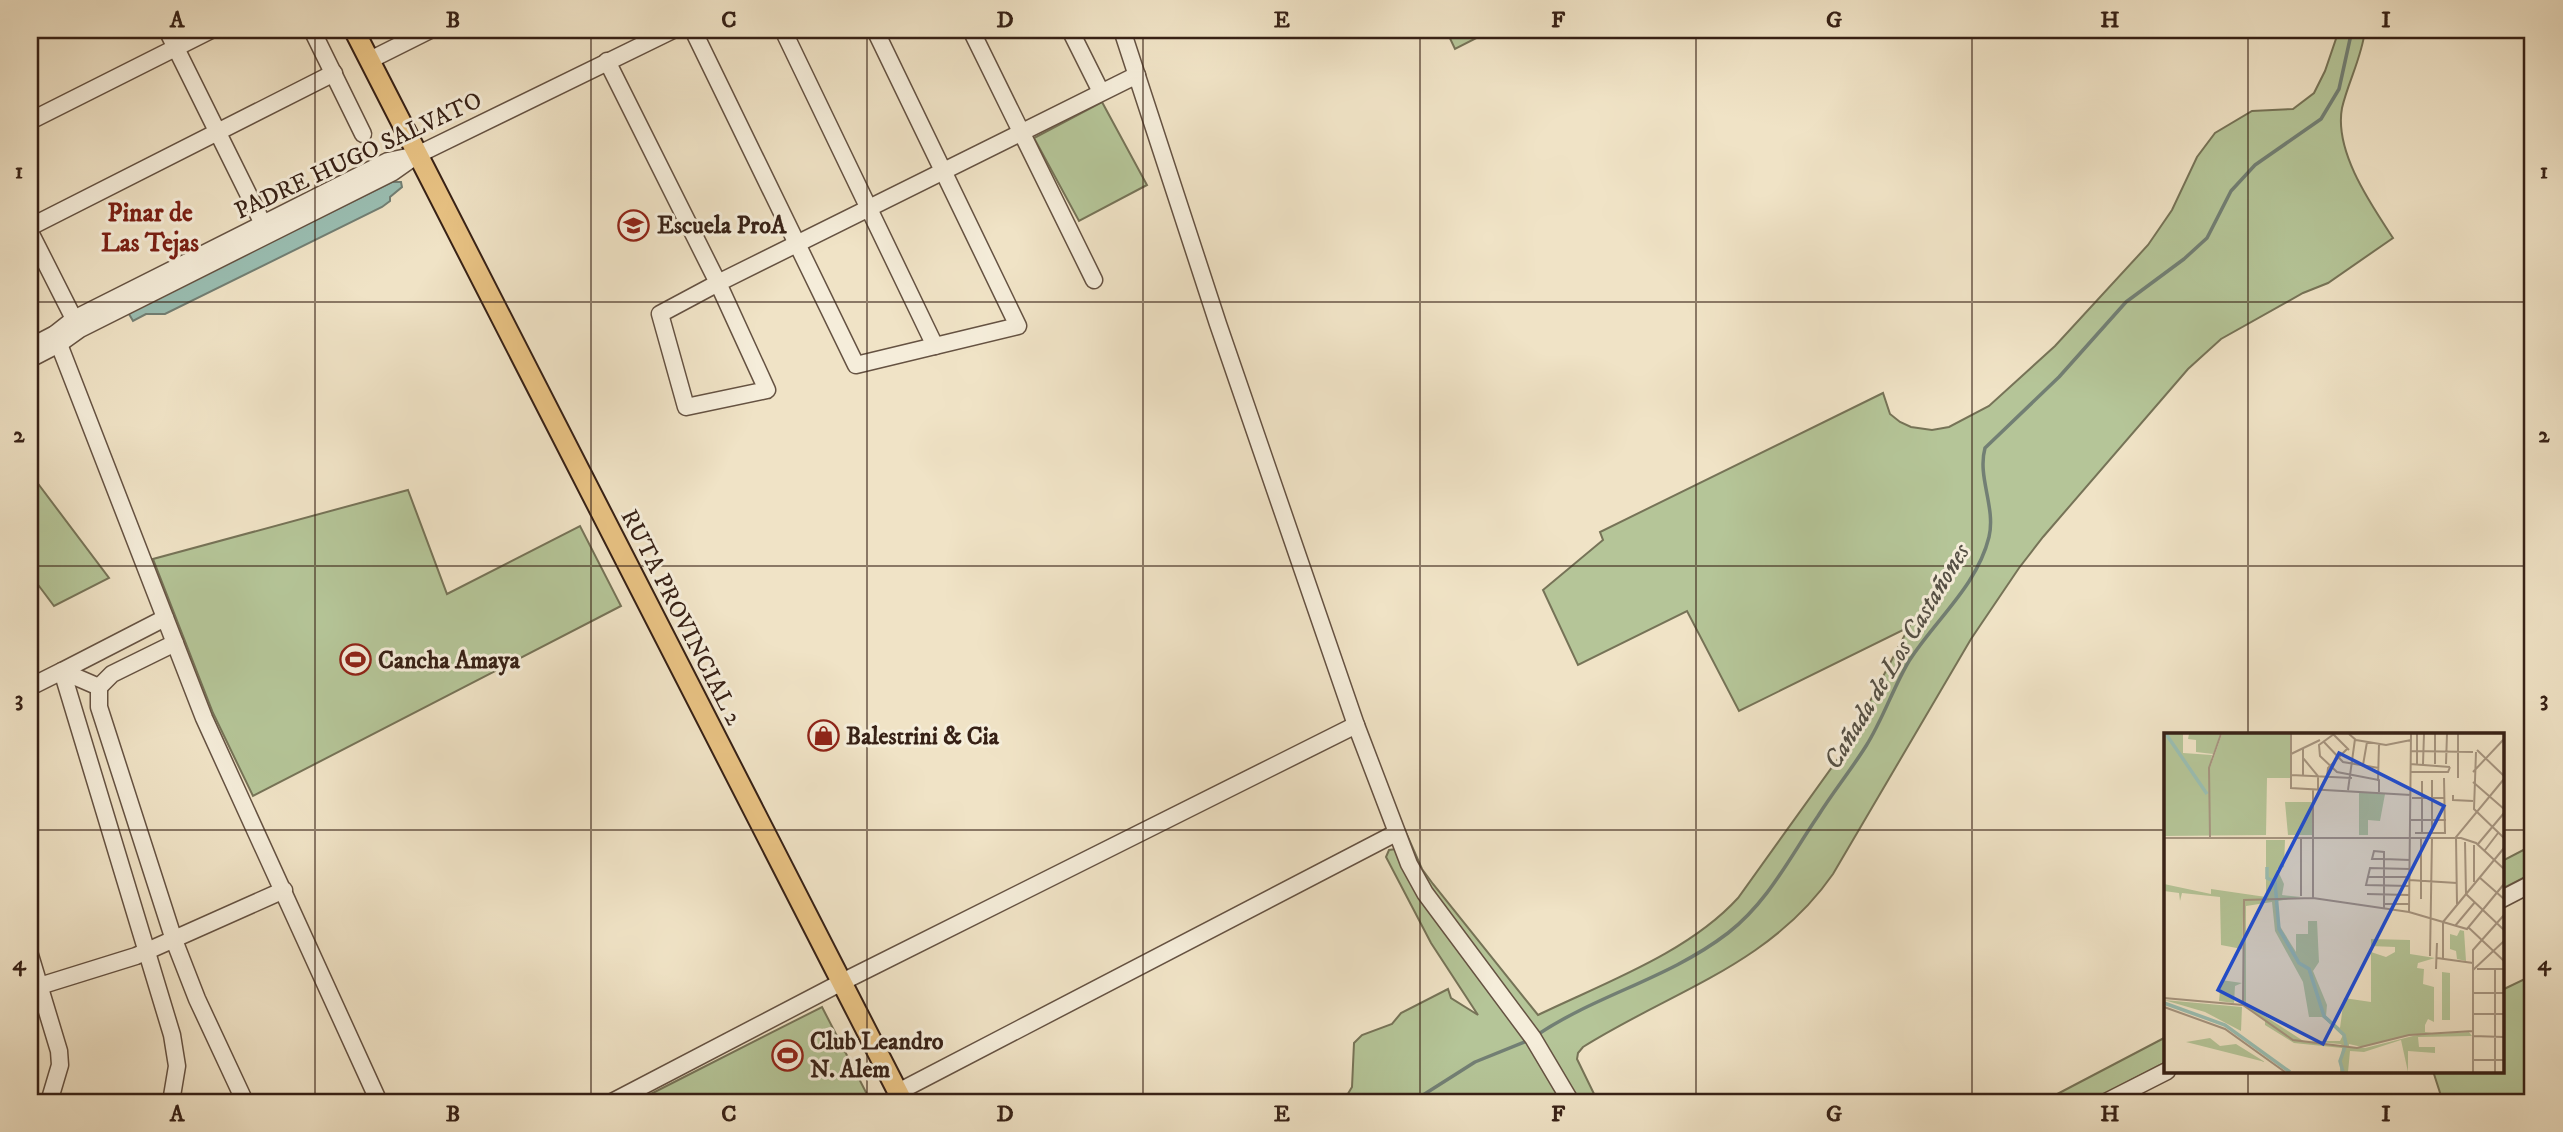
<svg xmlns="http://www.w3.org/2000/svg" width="2563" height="1132" font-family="'IM FELL DW Pica',serif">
<rect width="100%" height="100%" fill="#f0e3c6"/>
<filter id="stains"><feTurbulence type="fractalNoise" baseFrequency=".00286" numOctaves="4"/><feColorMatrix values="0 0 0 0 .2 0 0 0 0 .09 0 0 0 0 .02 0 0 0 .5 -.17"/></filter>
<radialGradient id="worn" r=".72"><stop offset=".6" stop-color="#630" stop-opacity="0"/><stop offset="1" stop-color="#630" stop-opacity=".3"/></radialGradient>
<g fill="#b5c598" stroke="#767357" stroke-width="2">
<path d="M1446 30H1492L1455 49Z"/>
<path d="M2339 30H2365C2362 57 2348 82 2342 108 2334 151 2370 203 2393 238L2328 283 2303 293 2221 339 2188 369 2043 537 2019 568 1971 639 1833 874C1770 965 1672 991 1583 1047L1578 1053 1577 1059 1598 1102H1576L1434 900 1399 831 1404 828 1422 869 1433 884 1538 1015C1604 983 1688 953 1738 898L1845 749 1909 627 1739 711 1687 611 1578 665 1543 590 1603 540 1600 532 1883 393 1890 414 1900 422 1911 427 1932 430 1949 427 1989 406 2055 346 2148 245 2172 210 2197 157 2215 133 2252 111 2293 109 2314 93 2325 71Z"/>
<path d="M1102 102 1147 185 1079 221 1034 138Z"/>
<path d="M30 473 109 578 54 606 30 574Z"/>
<path d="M408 490 447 594 580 526 621 606 253 796 213 713 153 559Z"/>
<path d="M2533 845V873L2502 889V861Z"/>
<path d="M1396 849 1531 1045 1565 1102H1343L1352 1087 1354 1043 1362 1035 1392 1024 1401 1013 1448 989 1451 998 1478 1015 1431 943 1386 857 1389 850Z"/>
<path d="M2533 975V1102H2443L2433 1071H2502V990Z"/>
<path d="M822 1007 871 1102H635Z"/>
<path d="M2166 1037V1062L2089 1102H2042Z"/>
</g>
<path fill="#9abeb2" stroke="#727f74" stroke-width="2" d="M392 182H401L402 187 390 197V201L382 207 165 314H146L133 321 129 314 133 311Z"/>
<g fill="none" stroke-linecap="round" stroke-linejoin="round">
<g stroke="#727f74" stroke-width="3.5">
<path d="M1537 1035C1598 994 1668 979 1728 933 1768 902 1790 857 1818 816 1833 792 1851 770 1866 746 1883 719 1893 688 1909 661 1935 620 1977 586 1989 537 1996 507 1977 477 1985 448L2059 377 2126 302 2184 259 2207 238 2231 191 2255 165 2321 119 2339 89 2352 30"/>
<path d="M1412 1102 1475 1062 1527 1041"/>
</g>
<defs>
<g id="minor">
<path d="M167 30 267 232"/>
<path d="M312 30 363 134"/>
<path d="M693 30 856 365 1018 326 875 30"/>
<path d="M783 30 935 346"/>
<path d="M971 30 1094 280"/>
<path d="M1070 30 1101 92"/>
<path d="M1122 30 1218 324 1356 725 1409 864 1425 893 1533 1038 1571 1102"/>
<path d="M370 60 430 30"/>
<path d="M607 61 718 283 767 390 686 407 660 314 718 283 1137 75"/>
<path d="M30 121 211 30"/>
<path d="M30 227 334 73"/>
<path d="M30 232 74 319"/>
<path d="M55 334 204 718 379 1102"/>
<path d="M30 347 55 334 74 319 388 161 417 155 673 30"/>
<path d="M30 359 59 344 80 329 393 172 410 160"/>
<path d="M165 618 62 671 172 1035 177 1066 171 1102"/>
<path d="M30 687 62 671 99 687 112 674 175 643"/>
<path d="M99 687V707L174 940 197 999 245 1102"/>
<path d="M2502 899 2533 883"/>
<path d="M30 955 59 1051 60 1065 49 1102"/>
<path d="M30 989 136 956 284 890"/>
<path d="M898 1092 1396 833"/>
<path d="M612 1102 842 982 1356 725"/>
<path d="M2106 1102 2167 1071"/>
</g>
<path id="major" d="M354 30 903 1102"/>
</defs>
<use href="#minor" stroke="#655242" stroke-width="19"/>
<use href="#major" stroke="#372116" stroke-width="23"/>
<use href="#minor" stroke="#f5edda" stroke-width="16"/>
<use href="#major" stroke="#e8c283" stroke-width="19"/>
</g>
<path fill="none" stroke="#372116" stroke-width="2" stroke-opacity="0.55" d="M315 30V1102M591 30V1102M867 30V1102M1143 30V1102M1420 30V1102M1696 30V1102M1972 30V1102M2248 30V735M30 302H2533M30 566H2533M30 830H2166M2502 830H2533M2248 1071V1102"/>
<defs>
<symbol id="school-ring" viewBox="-11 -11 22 22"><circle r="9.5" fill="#f5edda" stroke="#8f2418" stroke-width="1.5"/><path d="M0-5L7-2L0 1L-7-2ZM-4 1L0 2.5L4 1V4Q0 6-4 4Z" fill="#8f2418"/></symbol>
<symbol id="stadium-ring" viewBox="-11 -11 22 22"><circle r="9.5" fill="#f5edda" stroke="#8f2418" stroke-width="1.5"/><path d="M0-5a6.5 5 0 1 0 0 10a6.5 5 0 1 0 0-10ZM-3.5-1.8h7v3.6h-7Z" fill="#8f2418"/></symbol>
<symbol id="shop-ring" viewBox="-11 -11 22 22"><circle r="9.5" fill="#f5edda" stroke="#8f2418" stroke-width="1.5"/><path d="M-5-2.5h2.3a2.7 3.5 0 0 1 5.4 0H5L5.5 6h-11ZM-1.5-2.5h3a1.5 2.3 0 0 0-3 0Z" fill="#8f2418"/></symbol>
</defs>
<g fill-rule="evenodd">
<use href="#school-ring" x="616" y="208" width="35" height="35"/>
<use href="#stadium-ring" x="338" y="642" width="35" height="35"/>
<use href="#shop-ring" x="806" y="718" width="35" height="35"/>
<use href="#stadium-ring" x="770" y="1038" width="35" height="35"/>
</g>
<g text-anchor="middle" stroke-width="6" stroke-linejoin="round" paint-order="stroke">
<g font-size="24" fill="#372116" stroke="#f5edda">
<text transform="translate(358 155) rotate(-25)" y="8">PADRE HUGO SALVATO</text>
<text transform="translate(682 617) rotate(63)" y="8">RUTA PROVINCIAL 2</text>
</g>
<g font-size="24" font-weight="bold" fill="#372116" stroke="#f5edda" text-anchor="start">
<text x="657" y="233">Escuela ProA</text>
<text x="378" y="668">Cancha Amaya</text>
<text x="846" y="744">Balestrini &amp; Cia</text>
<text x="810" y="1049">Club Leandro<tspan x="810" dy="28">N. Alem</tspan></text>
</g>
<g font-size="26" font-weight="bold" fill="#7a1f14" stroke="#f5edda">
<text x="150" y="221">Pinar de<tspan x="150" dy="30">Las Tejas</tspan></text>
</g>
<g font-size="26" font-style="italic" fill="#555045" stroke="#f5edda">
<text transform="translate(1896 656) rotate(-59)" y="9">Cañada de Los Castañones</text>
</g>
</g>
<g transform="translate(2164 733)">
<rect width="340" height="340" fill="#f0e3c6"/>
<path d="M0 1H19V20L48 22 46 35 58 1H126V45H103L102 102 0 103ZM25 1H57L49 21 32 19V7L24 6ZM195 59 221 61 216 88 204 87V102H195ZM121 69H148V102H124ZM102 107H121L120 134 113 136 120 151 118 162 137 164 114 168V190L132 219V201H144V188H153L155 229 149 238 163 272 162 283 176 295 180 265 207 269V219L222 224 231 219V214L207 213V206L246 207V221L271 225 254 230 253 235 260 236 259 251 270 254V289L264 286 261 292V299L268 300 245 302 198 314 185 311V314L201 315 253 302 305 299 308 303 254 304 255 314H271V320L244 318V339L237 307 200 319 186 318 184 339H176L178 315 130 310 101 292V287L80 272 79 180 78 216 57 212 56 164 18 160 16 168 15 160 0 158V151L47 161V156L102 164ZM108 169 111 198 139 249 145 284H158L179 302 176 308H144L176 311 180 313 141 309 82 271V173ZM296 197 300 198 302 228 293 226 292 218 286 216V201L293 203ZM278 239 286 240V287H278ZM57 247 78 250 71 253 70 270 55 268ZM0 267 78 274 77 298 41 279ZM46 305 56 313 72 311 101 329 22 309Z" fill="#b5c598" fill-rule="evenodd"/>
<path fill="none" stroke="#9abeb2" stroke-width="3.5" d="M2 1 43 61M103 134V145L111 149 115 196 135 230 145 236 160 283 180 302 182 311 176 328 179 339M0 270 61 292 126 339"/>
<path fill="none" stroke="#a69580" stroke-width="2" d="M127 1V55L247 62M169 1 185 17M170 1 155 12 156 23 173 39 215 47V59M185 1 192 7 222 12 247 7M253 1V31M159 8 179 29 215 35M313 17 340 43M247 18 309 19M312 19 310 76 340 105M127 21 156 7M139 25 154 43V56M246 31 286 34M259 31 260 1M271 31V1M282 31 283 1M199 32 203 9M246 39H284L286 34M309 39 340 6M127 42 188 45M139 43V16M163 44 164 35 183 16M294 45V1M214 48 215 11M309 49 340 76M149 56V165M184 57 191 6M289 62V67L309 68M248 65H281M247 87H282M251 100H281L280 45M258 101V48M268 101V47M46 104 45 35 57 1M0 105H297L312 110 340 136M137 106V163M301 109 302 161 340 197M314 111 340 80M310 112V149M321 117 334 100M204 144H246M315 144 340 166M245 147 293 150M245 153 202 152 206 135 246 136M203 161 245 162M257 166V105M220 171H245M293 171 292 104 340 46M220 175V119L210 118 208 126H220L246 127M245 179 247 1M279 189 340 115M291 193 311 169M304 194 340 228M266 223 268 105M273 225 309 230M279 225V189M272 236 273 210M313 236H340M309 237 340 208M309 260H340M0 265 79 272 129 307 193 315 245 302 309 298M79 272 80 167 149 165 245 179 303 196 340 151M0 274 61 296 121 339M309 281H340M309 303 340 304M309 327H340M309 339V217L340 182M331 339V236"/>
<path fill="#1d4ed8" fill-opacity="0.15" stroke="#1d4ed8" stroke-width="3.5" d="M175 20 280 73 159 311 54 257Z"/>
<rect width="340" height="340" fill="none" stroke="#372116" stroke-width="3.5"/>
</g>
<rect width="2563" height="1132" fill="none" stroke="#f0e3c6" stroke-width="77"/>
<rect x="38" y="38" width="2486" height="1056" fill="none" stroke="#372116" stroke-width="2.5"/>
<g font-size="23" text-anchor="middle" font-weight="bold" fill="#372116">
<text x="177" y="27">A</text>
<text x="453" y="27">B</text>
<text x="729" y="27">C</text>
<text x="1005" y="27">D</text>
<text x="1282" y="27">E</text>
<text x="1558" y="27">F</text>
<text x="1834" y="27">G</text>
<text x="2110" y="27">H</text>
<text x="2386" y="27">I</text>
<text x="19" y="178">1</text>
<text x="2544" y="178">1</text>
<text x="19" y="442">2</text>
<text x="2544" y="442">2</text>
<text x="19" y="706">3</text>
<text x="2544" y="706">3</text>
<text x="19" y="970">4</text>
<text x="2544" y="970">4</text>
<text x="177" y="1121">A</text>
<text x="453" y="1121">B</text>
<text x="729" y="1121">C</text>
<text x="1005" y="1121">D</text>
<text x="1282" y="1121">E</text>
<text x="1558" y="1121">F</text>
<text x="1834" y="1121">G</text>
<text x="2110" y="1121">H</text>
<text x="2386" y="1121">I</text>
</g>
<rect width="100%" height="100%" filter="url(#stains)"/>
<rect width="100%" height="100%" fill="url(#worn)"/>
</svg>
